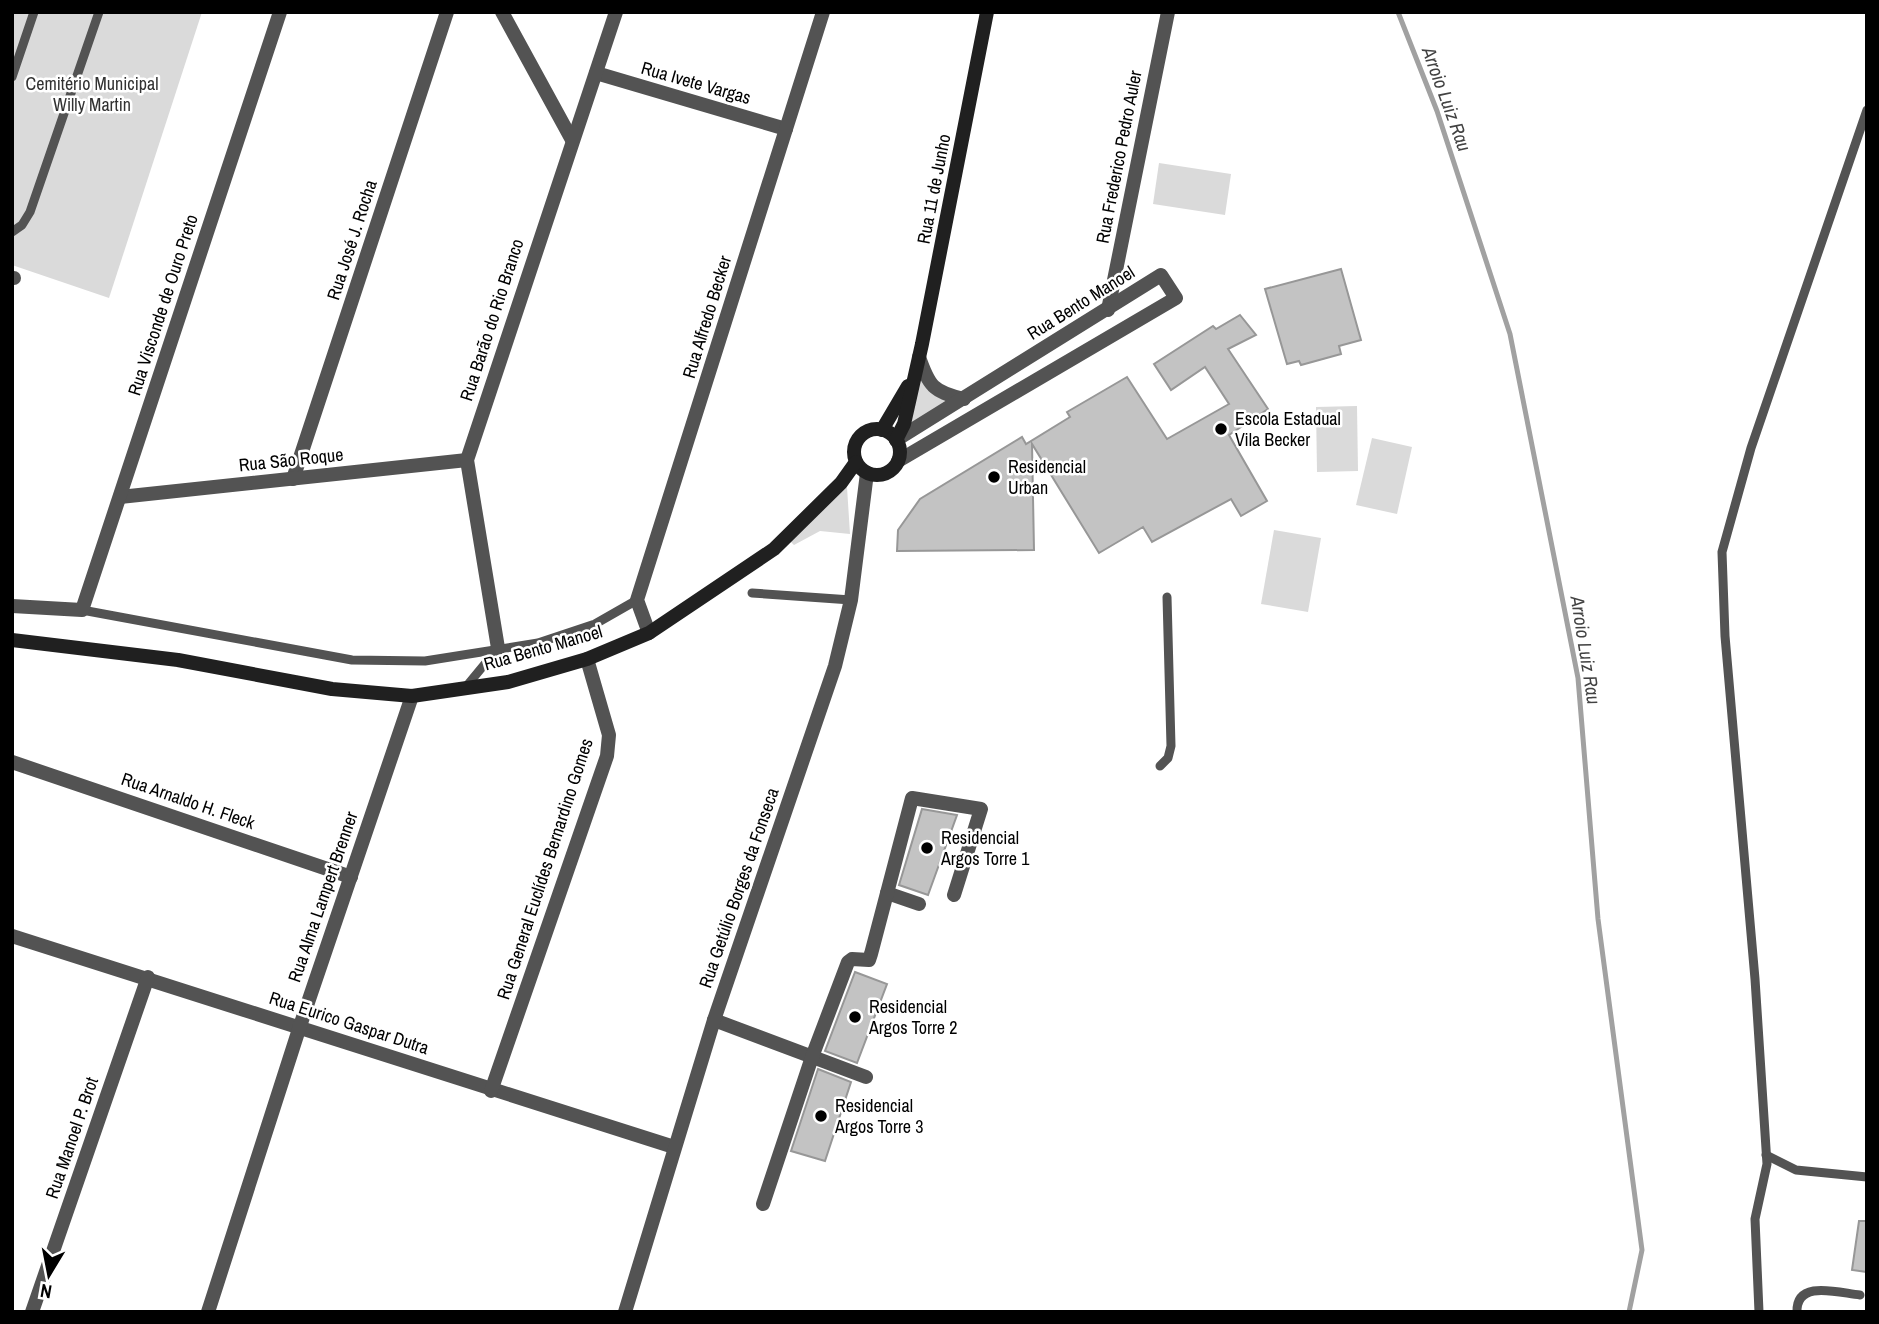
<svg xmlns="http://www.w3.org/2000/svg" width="1879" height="1324" font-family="'Archivo Narrow',sans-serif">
<rect width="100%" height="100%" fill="#fff"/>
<g fill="#dadada">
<path d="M12 12H202L109 298 12 265Z"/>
<path d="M1159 163 1231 174 1225 215 1153 204Z"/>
<path d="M920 371 953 400 907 426Z"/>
<path d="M1357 406 1358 471 1317 472 1316 407Z"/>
<path d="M1372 438 1412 447 1397 514 1356 505Z"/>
<path d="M847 487 850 534 820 531 794 545 789 540Z"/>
<path d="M1274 530 1321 538 1308 612 1261 604Z"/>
</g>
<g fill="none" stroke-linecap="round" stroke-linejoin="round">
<path stroke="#a1a1a1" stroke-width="5" d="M1398 12 1437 111 1510 334 1578 678 1598 919 1642 1250 1629 1312"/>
</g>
<g fill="#c3c3c3" stroke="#979797" stroke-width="2">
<path d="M1341 269 1361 340 1339 346 1341 354 1301 365 1299 361 1287 364 1265 289Z"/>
<path d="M1240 315 1256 335 1228 349 1268 409 1229 435 1267 501 1241 516 1231 499 1152 542 1143 527 1099 553 1032 444 1034 550 897 551 898 530 920 499 1022 437 1026 444 1070 417 1067 412 1127 377 1167 439 1229 404 1205 367 1171 390 1154 364 1213 326 1216 329Z"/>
<path d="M922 809 957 815 928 895 899 885Z"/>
<path d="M855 972 887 984 857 1063 825 1051Z"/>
<path d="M818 1069 851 1082 825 1161 791 1151Z"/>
<path d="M1859 1221H1867V1272L1852 1270Z"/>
</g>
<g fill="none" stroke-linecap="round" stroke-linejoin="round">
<g stroke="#535353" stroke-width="9">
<path d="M12 77 34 12"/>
<path d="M12 232 22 225 30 212 99 12"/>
<path d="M752 593 851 600"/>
<path d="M82 610 352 660 425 661 538 643 595 624 637 600"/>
<path d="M465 688 498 648"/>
<path d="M1160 766 1168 758 1171 746 1167 597"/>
<path d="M1766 1155 1796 1170 1867 1177"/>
<path d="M1759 1312 1755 1219 1767 1164 1755 979 1725 636 1722 552 1751 448 1867 110"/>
<path d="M1797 1312C1796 1279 1839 1293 1860 1295"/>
</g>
<g stroke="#535353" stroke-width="14">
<path d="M502 12 572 140"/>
<path d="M596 73 786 129"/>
<path d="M12 278H14"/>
<path d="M293 479 447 12"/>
<path d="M120 497 467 460"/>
<path d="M12 606 82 610 280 12"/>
<path d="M649 633 637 600 823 12"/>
<path d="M498 648 467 460 616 12"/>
<path d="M12 762 351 877"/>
<path d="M887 893 919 904"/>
<path d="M12 936 674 1147"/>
<path d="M714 1020 866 1077"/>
<path d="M491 1091 607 756 609 735 587 659"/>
<path d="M763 1204 812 1057 848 962 852 959 869 960 871 954 912 798 981 809 954 895"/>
<path d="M32 1312 148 977"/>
<path d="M208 1312 300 1026 412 696"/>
<path d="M625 1312 714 1020 835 666 851 600 867 473"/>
</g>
<g stroke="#535353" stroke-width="14">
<path d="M1108 310 1168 12"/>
<path d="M919 357C929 386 933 392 964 399"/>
<path d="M896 440 1161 275 1176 298 898 461"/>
</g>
<g stroke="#202020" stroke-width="14">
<circle cx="877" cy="452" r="23"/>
<path d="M882 430 908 386"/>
<path d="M896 440 904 424 922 344 987 12"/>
<path d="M12 640 178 660 332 689 412 696 508 682 587 659 649 633 774 549 841 483 856 462"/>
</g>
</g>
<g fill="#000" stroke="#fff" stroke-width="2.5">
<circle cx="1221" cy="429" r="7"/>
<circle cx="994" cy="477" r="7"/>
<circle cx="927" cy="848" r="7"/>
<circle cx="855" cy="1017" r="7"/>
<circle cx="821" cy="1116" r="7"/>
</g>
<g text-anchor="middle" stroke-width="5" stroke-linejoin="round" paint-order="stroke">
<g font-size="18" fill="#000" stroke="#fff">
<text transform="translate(696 83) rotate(16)" y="6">Rua Ivete Vargas</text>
<text transform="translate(1119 157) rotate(-79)" y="6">Rua Frederico Pedro Auler</text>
<text transform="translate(934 189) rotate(-79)" y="6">Rua 11 de Junho</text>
<text transform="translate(352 240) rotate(-72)" y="6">Rua José J. Rocha</text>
<text transform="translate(1081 303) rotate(-32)" y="6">Rua Bento Manoel</text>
<text transform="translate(163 305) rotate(-72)" y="6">Rua Visconde de Ouro Preto</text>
<text transform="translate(707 317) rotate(-73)" y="6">Rua Alfredo Becker</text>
<text transform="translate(492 320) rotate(-72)" y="6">Rua Barão do Rio Branco</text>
<text transform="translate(291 460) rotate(-6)" y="6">Rua São Roque</text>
<text transform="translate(543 648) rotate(-16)" y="6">Rua Bento Manoel</text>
<text transform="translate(188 801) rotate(19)" y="6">Rua Arnaldo H. Fleck</text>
<text transform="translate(545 869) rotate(-72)" y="6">Rua General Euclídes Bernardino Gomes</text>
<text transform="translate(739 888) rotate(-71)" y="6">Rua Getúlio Borges da Fonseca</text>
<text transform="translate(323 897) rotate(-71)" y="6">Rua Alma Lampert Brenner</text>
<text transform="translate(349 1023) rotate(18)" y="6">Rua Eurico Gaspar Dutra</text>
<text transform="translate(72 1138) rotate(-71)" y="6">Rua Manoel P. Brot</text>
</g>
<g font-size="18" fill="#313131" stroke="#fff">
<text x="92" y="90">Cemitério Municipal<tspan x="92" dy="21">Willy Martin</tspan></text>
</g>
<g font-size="18" fill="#000" stroke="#fff" text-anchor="start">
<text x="1235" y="425">Escola Estadual<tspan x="1235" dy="21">Vila Becker</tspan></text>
<text x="1008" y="473">Residencial<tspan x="1008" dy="21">Urban</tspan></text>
<text x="941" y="844">Residencial<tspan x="941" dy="21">Argos Torre 1</tspan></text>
<text x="869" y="1013">Residencial<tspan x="869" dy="21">Argos Torre 2</tspan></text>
<text x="835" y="1112">Residencial<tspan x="835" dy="21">Argos Torre 3</tspan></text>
</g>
<g font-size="19" font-style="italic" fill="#424242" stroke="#fff">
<text transform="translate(1447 99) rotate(70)" y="7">Arroio Luiz Rau</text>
<text transform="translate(1586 650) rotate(81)" y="7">Arroio Luiz Rau</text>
</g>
</g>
<rect width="1879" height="1324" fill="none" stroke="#000000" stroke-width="28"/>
<g transform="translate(49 1275) rotate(190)" stroke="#ffffff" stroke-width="5" paint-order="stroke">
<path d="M0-5L12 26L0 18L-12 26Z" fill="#000000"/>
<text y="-10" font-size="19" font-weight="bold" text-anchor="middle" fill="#000000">N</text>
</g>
</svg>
